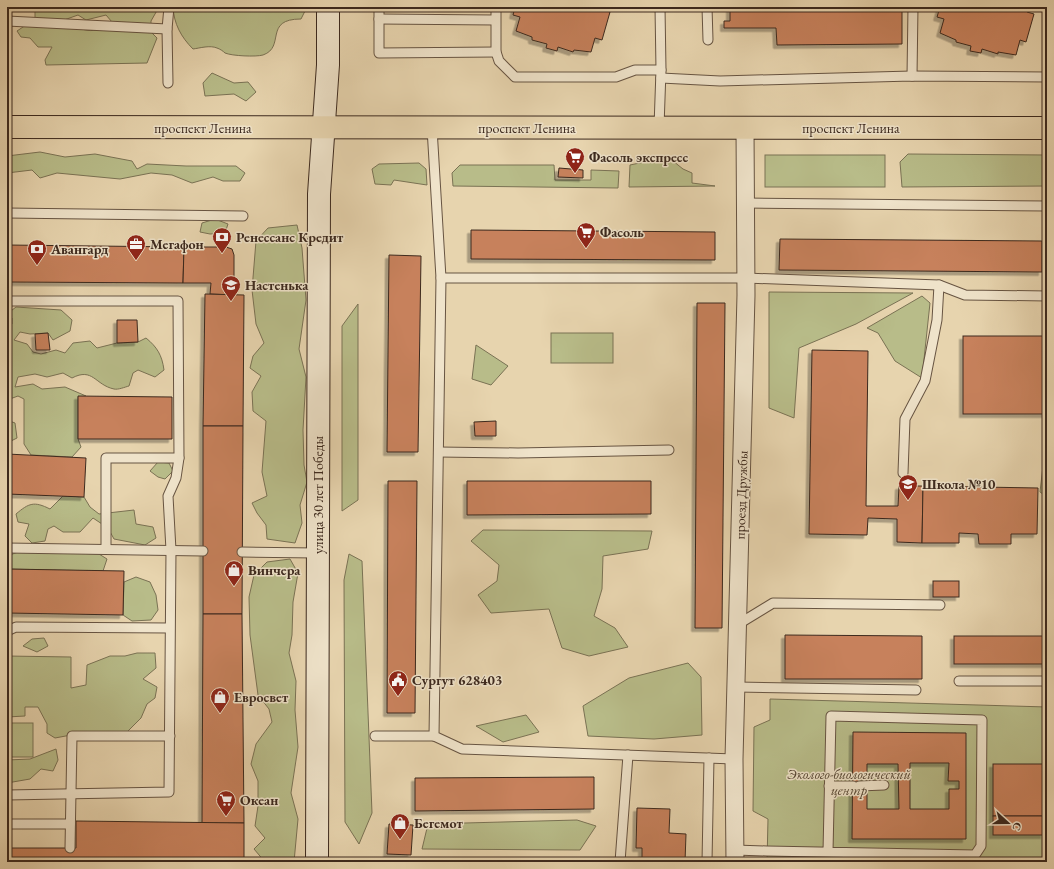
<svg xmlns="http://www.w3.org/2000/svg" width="1054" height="869" font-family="'EB Garamond',serif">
<defs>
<filter id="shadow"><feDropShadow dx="-3.5" dy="3.5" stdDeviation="0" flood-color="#0004"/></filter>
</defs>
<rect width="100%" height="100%" fill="#e7d4ae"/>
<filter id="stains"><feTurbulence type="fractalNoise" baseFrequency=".005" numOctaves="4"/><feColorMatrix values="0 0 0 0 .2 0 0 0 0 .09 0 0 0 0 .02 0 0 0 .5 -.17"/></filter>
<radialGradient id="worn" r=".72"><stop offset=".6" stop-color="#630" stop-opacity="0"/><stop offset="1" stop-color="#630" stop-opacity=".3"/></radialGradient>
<g fill="#b8bc89" stroke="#7a7254" fill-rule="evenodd">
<path d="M35 7H159L151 21V32L157 38 147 63 46 65 45 60 52 47H38L30 38 21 37 17 31 35 19ZM78 15 86 20 106 15 112 22C93 36 83 31 64 20Z"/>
<path d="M173 7H307L301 19C263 19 286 47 263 55 256 57 232 56 225 53 223 51 220 49 217 48 210 45 200 48 193 49 181 37 174 24 173 7Z"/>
<path d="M212 73 234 83 248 82 256 92 246 101 234 94 205 96 203 83Z"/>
<path d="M40 152 65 157 95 154 132 161 137 169 147 164 186 166H236L245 173 240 181H223L213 177 192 183 172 175 151 173 120 179 57 173 40 178 32 170 7 173V156Z"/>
<path d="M908 154 1047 155V186L902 187 900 162Z"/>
<rect x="765" y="155" width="120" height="32"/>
<path d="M668 157 683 169 692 173V183L715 186 629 187 630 165Z"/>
<path d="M419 163 426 169 427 185 394 180 391 185 375 184 372 169 379 164Z"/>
<path d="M460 165H554L555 180H591V170L619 171 618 188 453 186 452 173Z"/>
<path d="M215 219 228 224 225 233 210 234 200 232 202 223Z"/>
<path d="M297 225 302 248 306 300 299 349 306 377 303 430 304 465 307 482 300 505 302 523 295 543 267 539 266 525 257 513 252 503 267 496 262 472 266 421 253 411 252 392 261 376 250 368 253 356 264 343 256 324 252 290 256 241 268 228Z"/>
<path d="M769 292 913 293 856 324 799 348 794 418 769 408Z"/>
<path d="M922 296 930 303 922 378 895 361 878 333 867 328Z"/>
<path d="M358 304V500L342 511V326Z"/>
<path d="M16 307 61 310 72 320 70 331 53 340 48 333 30 334 20 332 14 340 27 344 33 352 41 354 56 350 65 353 73 343 90 341 97 348 117 343 138 342 146 338C157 347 162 355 164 370L155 377 138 370 133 373 129 386C125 387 118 390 114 389 95 385 93 367 72 378L63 373 47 377 35 374 18 377 15 387 33 384 42 389 65 387 86 396 78 397V439L81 447 72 457 31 455 24 444V399L18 396 7 400V324H12V318L7 314Z"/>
<rect x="551" y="333" width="62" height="30"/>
<path d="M476 345 508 366 491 385 472 379Z"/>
<path d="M7 420 15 423 17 438 7 443Z"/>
<path d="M1047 459V497L1040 492 1043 466Z"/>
<path d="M158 462 169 463 173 471 165 479 158 477 150 471Z"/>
<path d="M63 496 84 497 90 507 99 514 134 510 136 524 153 527 156 538 145 545 114 539 108 528 93 518 80 532H63L54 526 48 529 45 541 32 543 25 536 29 524 18 522 16 514C29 503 34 501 50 509Z"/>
<path d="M483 530 652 531 648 549 603 556 602 589 594 616 615 628 628 647 589 656 562 648 549 609 491 613 478 595 497 581 499 565 471 541Z"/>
<path d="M21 551 99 554 107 559 103 571 7 569V556Z"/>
<path d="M349 554 362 561 372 813 359 844 345 822 344 580Z"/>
<path d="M290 559 298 573 293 602 292 635 289 653 296 681 295 710 298 747 291 793 298 819 294 862H265L254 849 265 838 255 826 258 806V781L251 764 256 744 272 722 269 709 258 695 250 635 249 597 254 575 267 562Z"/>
<path d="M136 577 150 582 156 595 158 610 151 620 132 621 123 615 124 582Z"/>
<path d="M44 638 48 646 37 652 23 646 32 639Z"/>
<path d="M137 653H155L156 668 143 679 157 687 155 698 147 704 141 718 125 734 71 735 55 738 47 733V724L38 707H25V716L7 717V656L71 657V688L86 685 87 665 110 656H125Z"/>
<path d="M688 663 701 677 702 735 654 739 588 736 583 706 629 678Z"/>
<path d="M770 699 1047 707V862H767L768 819 753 811 754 727 770 720Z"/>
<path d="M526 715 539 732 503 742 476 726Z"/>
<rect x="7" y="723" width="26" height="34"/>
<path d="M56 749 58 760 53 771 41 769 30 779 7 783V760L30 759Z"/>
<path d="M577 820 596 826 580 850 422 849 428 824Z"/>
</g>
<g fill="#c7815b" stroke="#3c291e" fill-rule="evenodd" filter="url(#shadow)">
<path d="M515 7H604L603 10 610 12 602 40 595 38 591 52 574 50 573 52 558 47 557 51 546 48 547 44 532 40V37L516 31 520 17 513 15Z"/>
<path d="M730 7H902V44L777 45 776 28H724V21H730Z"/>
<path d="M940 7H1029L1027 12 1034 14 1026 42 1020 40 1016 55 998 52V54L982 49 981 53 970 51 971 46 956 42V40L940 33 944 19 937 17Z"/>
<path d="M559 168 583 170V178L558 177Z"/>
<path d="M471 230 715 232V260L471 259Z"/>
<path d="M780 239 1042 241V272L779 270Z"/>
<path d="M7 245 184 247 183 283 7 282Z"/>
<path d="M184 247H226L232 249 234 255V295L210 294 211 283H183Z"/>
<path d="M389 255 421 256 418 452H387Z"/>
<path d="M205 294 244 295 243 426H203Z"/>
<path d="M697 303H725L722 628H695Z"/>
<path d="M117 320H137L138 342 117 343Z"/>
<path d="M48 333 50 350H36L35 334Z"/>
<rect x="963" y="336" width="84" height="78"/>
<path d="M812 350 868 351 866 506H898L899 486H923L922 543 897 542V519L868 518 867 535 809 534Z"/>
<path d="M78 396 172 397V439H78Z"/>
<path d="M496 421V436H475L474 422Z"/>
<path d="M203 426H243L242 614H203Z"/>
<path d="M7 454 86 458 84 497 7 494Z"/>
<path d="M388 481H417L415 713H387Z"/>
<path d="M467 481H651V514L467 515Z"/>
<path d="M923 486 1038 488 1037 534H1011V544H979L978 534 959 533V543H922Z"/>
<path d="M7 569 124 571 123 615 7 613Z"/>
<rect x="933" y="581" width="26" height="16"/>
<path d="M203 614H242L244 823H202Z"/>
<path d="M785 635 922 636V679H785Z"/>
<rect x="954" y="636" width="93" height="28"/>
<path d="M853 732 966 733V839H852ZM910 763H949L948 781H959V789H949V809H910ZM867 764H898L899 809H867V793H859V778H867Z"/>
<rect x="993" y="764" width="51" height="52"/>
<path d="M594 777V809L415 811V778Z"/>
<path d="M637 808 670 809 669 833 686 834 685 862H642V848H636Z"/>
<rect x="993" y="816" width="51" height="19"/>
<path d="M76 821 244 823V862H7V848H76Z"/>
<path d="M389 824 413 825 411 855 387 854Z"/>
</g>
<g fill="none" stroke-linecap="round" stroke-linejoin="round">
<defs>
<g id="lane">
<path d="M379 7V53L496 52"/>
<path d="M496 7V52L499 61 515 77H616L635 70H661"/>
<path d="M707 7 708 40"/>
<path d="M379 19 495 20"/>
<path d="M7 21 167 29"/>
<path d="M912 76 913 7"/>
<path d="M661 78 720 81 912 76 1047 77"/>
<path d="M168 83 167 29 169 7"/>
<path d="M659 127 661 70 660 7"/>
<path d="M432 128 441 278 434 736 462 749 734 759"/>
<path d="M746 203 1047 206"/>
<path d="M7 213 243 216"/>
<path d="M441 278H746L939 285 965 295 1047 296"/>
<path d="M7 301H178L179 458 176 478 168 496 171 550 169 792 7 795"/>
<path d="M439 452 518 453 669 450"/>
<path d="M903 473 905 419 925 381 937 320 939 285"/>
<path d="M7 548 203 551"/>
<path d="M106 549V458H179"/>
<path d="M242 552 317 553"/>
<path d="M737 625 773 603 940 605"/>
<path d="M7 631 16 627 169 628"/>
<path d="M959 681H1047"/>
<path d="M737 687 916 690"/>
<path d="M375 736H434"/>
<path d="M829 786H853"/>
<path d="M859 786 884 785"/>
<path d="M7 824H70"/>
<path d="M70 848 72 736H170"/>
<path d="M735 850 767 851 975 855 981 846 982 720 831 716 828 852"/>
<path d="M620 862 628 755"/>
<path d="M707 862 709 758"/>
</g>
<path id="street" d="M735 862 734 759 746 295 745 128"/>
<path id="secondary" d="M317 862 319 194 328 65V7"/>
<path id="primary" d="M7 127 1047 128"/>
</defs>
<use href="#lane" stroke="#675442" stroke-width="11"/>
<use href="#street" stroke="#675442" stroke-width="19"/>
<use href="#secondary" stroke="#3c291e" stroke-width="24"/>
<use href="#primary" stroke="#3c291e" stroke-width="24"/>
<use href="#lane" stroke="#efe3ca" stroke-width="9"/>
<use href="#street" stroke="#efe3ca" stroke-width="17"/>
<use href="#secondary" stroke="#efe3ca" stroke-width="22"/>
<use href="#primary" stroke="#e7d4ae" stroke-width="22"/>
</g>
<defs>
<symbol id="supermarket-pin" viewBox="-11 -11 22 30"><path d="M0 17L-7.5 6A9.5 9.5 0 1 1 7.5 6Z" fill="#8f2418" stroke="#efe3ca"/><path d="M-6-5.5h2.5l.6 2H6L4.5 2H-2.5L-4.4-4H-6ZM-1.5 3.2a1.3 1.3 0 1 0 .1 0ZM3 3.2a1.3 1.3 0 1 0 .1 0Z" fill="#fff"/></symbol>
<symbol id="bank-pin" viewBox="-11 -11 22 30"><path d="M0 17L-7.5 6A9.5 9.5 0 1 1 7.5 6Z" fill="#8f2418" stroke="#efe3ca"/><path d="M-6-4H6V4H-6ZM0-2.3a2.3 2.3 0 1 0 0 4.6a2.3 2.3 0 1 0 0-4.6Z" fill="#fff"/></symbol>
<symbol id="office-pin" viewBox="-11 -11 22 30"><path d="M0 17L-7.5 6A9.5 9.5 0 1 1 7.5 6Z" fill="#8f2418" stroke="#efe3ca"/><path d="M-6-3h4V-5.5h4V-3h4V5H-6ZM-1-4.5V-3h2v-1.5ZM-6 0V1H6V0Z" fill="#fff"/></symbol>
<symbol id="school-pin" viewBox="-11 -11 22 30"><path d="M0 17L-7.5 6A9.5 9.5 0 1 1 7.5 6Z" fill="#8f2418" stroke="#efe3ca"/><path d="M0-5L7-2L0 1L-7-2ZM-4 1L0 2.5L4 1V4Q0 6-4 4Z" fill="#fff"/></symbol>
<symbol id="shop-pin" viewBox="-11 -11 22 30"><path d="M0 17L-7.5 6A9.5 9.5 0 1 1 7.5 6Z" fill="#8f2418" stroke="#efe3ca"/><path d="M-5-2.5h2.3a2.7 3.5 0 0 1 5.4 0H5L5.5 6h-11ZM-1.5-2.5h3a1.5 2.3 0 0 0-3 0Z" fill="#fff"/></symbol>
<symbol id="civic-pin" viewBox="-11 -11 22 30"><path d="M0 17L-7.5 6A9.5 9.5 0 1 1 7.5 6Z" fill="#8f2418" stroke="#efe3ca"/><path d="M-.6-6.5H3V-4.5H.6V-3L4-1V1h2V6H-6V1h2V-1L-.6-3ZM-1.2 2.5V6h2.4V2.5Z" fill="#fff"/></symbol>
</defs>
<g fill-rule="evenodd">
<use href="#supermarket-pin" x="564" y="146" width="22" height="30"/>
<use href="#supermarket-pin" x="575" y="221" width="22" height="30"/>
<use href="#bank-pin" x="211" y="226" width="22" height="30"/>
<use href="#office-pin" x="125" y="233" width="22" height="30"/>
<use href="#bank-pin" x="26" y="238" width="22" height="30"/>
<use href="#school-pin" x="220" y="274" width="22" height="30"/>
<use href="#school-pin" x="897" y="473" width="22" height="30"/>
<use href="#shop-pin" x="223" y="559" width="22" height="30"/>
<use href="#civic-pin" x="387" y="669" width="22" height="30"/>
<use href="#shop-pin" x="209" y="686" width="22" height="30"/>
<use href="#supermarket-pin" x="215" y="789" width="22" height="30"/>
<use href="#shop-pin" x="389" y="812" width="22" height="30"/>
</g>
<g text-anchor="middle" stroke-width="3" stroke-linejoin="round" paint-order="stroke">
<g font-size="14" fill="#3c291e" stroke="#efe3ca">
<text x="203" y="133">проспект Ленина</text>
<text x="527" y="133">проспект Ленина</text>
<text x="851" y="133">проспект Ленина</text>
<text transform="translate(318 495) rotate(-90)" y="5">улица 30 лет Победы</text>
<text transform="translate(741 495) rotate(-88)" y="5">проезд Дружбы</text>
</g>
<g font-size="14" font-weight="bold" fill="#3c291e" stroke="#efe3ca" text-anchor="start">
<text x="589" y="162">Фасоль экспресс</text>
<text x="600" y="237">Фасоль</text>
<text x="236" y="242">Ренессанс Кредит</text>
<text x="150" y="249">Мегафон</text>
<text x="51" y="254">Авангард</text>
<text x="245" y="290">Настенька</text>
<text x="922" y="489">Школа №10</text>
<text x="248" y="575">Винчера</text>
<text x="412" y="685">Сургут 628403</text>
<text x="234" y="702">Евросвет</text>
<text x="240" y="805">Океан</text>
<text x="414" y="828">Бегемот</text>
</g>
<g font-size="14" font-style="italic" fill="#554633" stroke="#efe3ca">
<text x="849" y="779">Эколого-биологический<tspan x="849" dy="16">центр</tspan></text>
</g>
</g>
<rect width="1054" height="869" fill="none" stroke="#e7d4ae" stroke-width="24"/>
<rect x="8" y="8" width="1038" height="853" fill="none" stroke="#3c291e" stroke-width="2"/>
<rect x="12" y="12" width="1030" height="845" fill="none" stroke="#3c291e"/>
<g transform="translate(1008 823) rotate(111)" stroke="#efe3ca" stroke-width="3" paint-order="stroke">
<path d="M0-3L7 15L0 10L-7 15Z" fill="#3c291e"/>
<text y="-6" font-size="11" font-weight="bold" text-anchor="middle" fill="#3c291e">С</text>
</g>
<rect width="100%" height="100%" filter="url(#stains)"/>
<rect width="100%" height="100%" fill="url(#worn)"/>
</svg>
